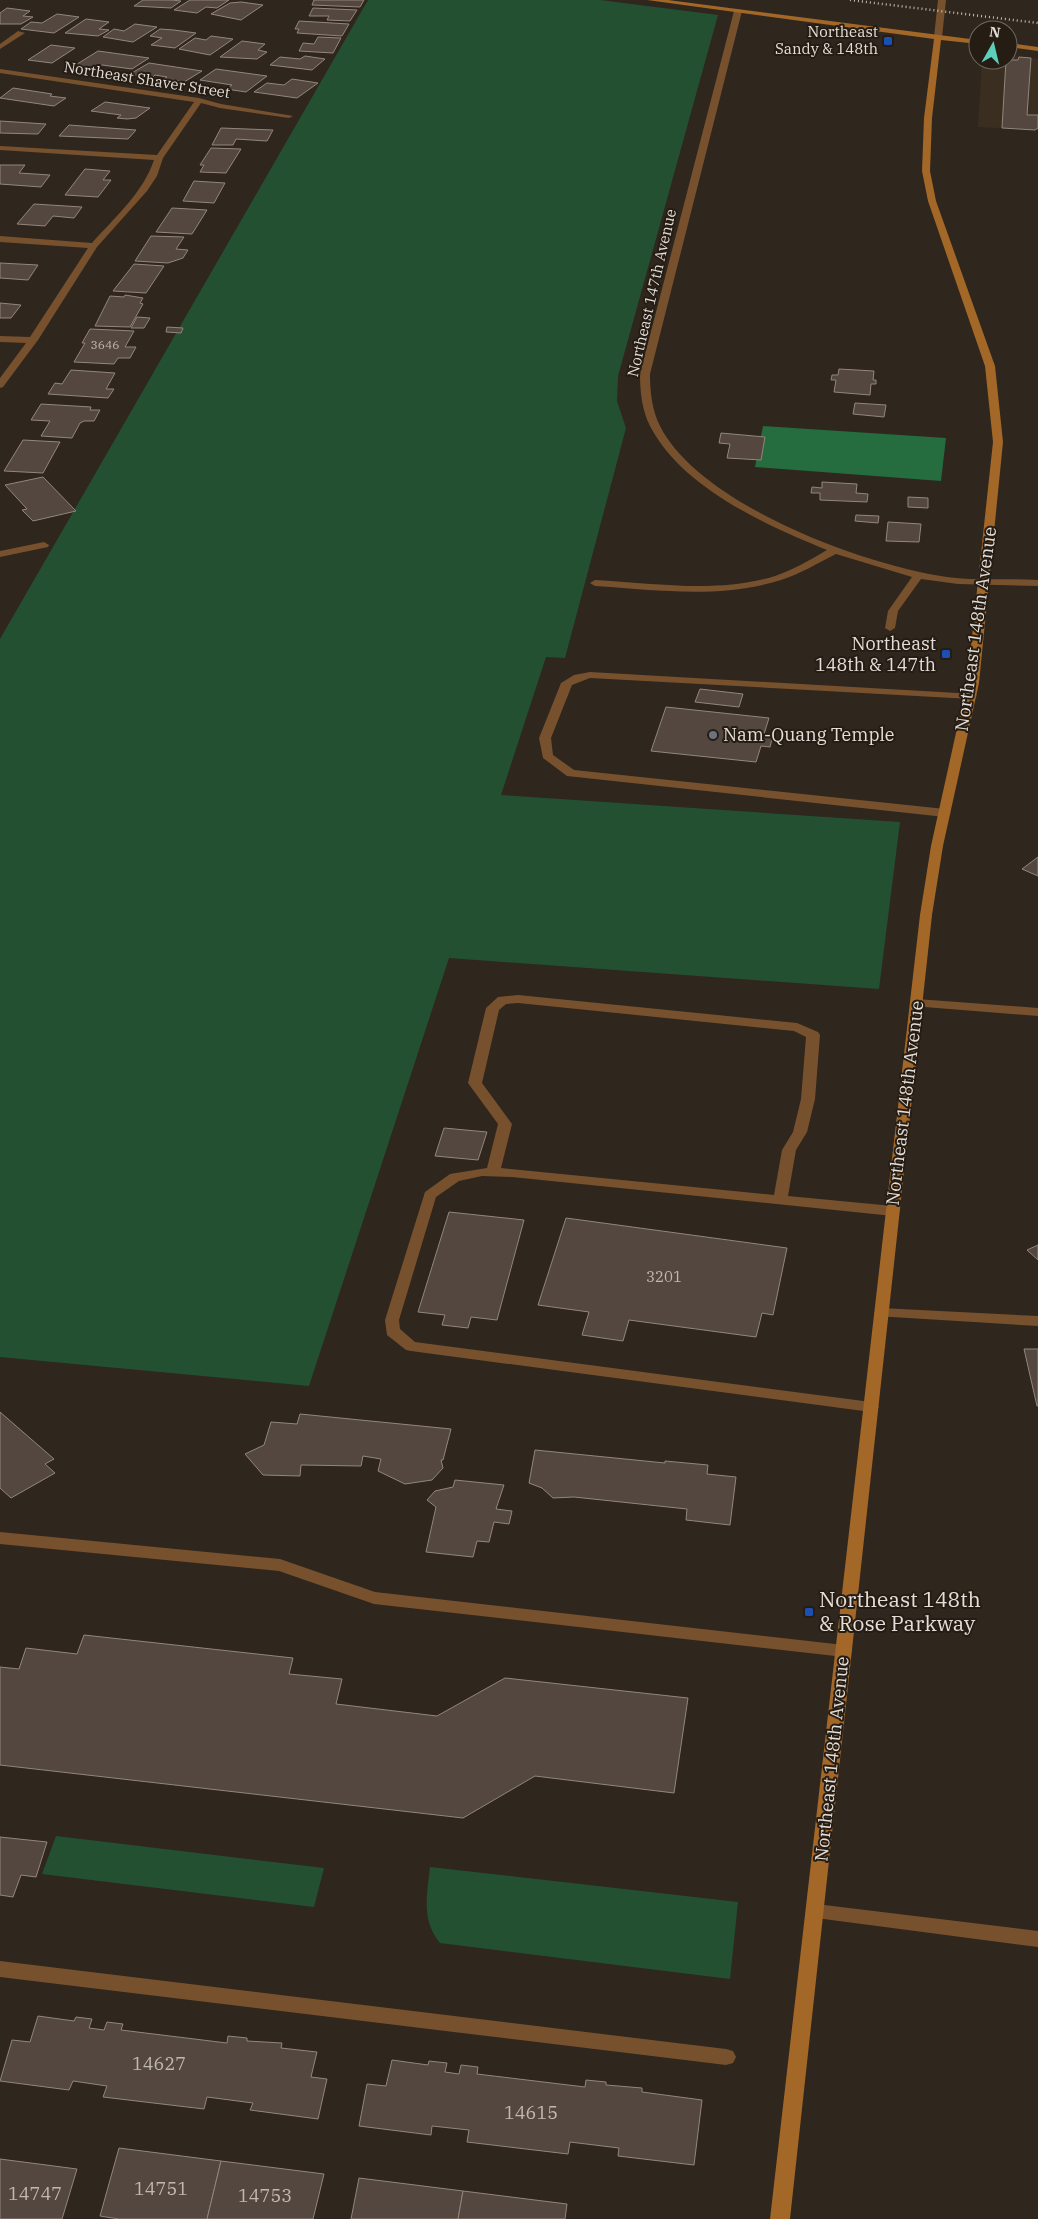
<svg xmlns="http://www.w3.org/2000/svg" width="1038" height="2219" font-family="'IBM Plex Serif',serif">
<rect width="100%" height="100%" fill="#2f261d"/>
<path fill="#3a2e20" d="M1008 55 1038 59V130L978 127 982 60H1008Z"/>
<g fill="#245032">
<path d="M368 0H600L718 15 618 376 617 401 626 428 565 658 546 657 501 795 900 822 879 989 449 958 309 1386 0 1357V639Z"/>
<path d="M56 1836 324 1868 314 1907 42 1874Z"/>
<path d="M430 1867 738 1902 730 1979 440 1943C421 1920 427 1895 430 1867Z"/>
</g>
<path fill="#256c3f" d="M763 426 946 438 941 481 755 467Z"/>
<g fill="#53473f" stroke="#93867d">
<path d="M143 0H172L181 1 171 8 134 6Z"/>
<path d="M190 0H229L217 8 206 7 197 13 174 10Z"/>
<path d="M314 0H364L360 7 312 5Z"/>
<path d="M241 2 263 5 241 20 211 14 230 3Z"/>
<path d="M7 8 30 11 23 16 33 17 21 24H0V13Z"/>
<path d="M313 8 357 10 350 21 327 20 329 16H309Z"/>
<path d="M57 14 79 17 54 33 21 29 31 22 42 23Z"/>
<path d="M86 19 109 22 99 29 109 30 98 36 65 33Z"/>
<path d="M299 21 349 24 342 36 297 33 299 29H295Z"/>
<path d="M135 24 157 27 133 42 103 37 114 29 124 31Z"/>
<path d="M160 29 174 30 196 33 175 48 151 45 162 38 150 36Z"/>
<path d="M211 36 233 39 210 55 179 49 195 38 206 40Z"/>
<path d="M318 37 341 38 333 53 299 51 303 43 314 44Z"/>
<path d="M242 41 265 44 258 50 267 52 257 59 220 57Z"/>
<path d="M51 45 75 48 52 63 28 60Z"/>
<path d="M98 51 149 58 132 69 102 65 95 69 74 66Z"/>
<path d="M305 56 325 59 312 70 270 65 280 57 300 59Z"/>
<path d="M1019 57 1031 58 1027 115H1038V128L1035 130 1002 128 1006 60H1018Z"/>
<path d="M149 63 202 71 184 82 164 79 167 77 155 75 152 78 130 74Z"/>
<path d="M216 69 267 76 246 92 226 89 232 85 200 80Z"/>
<path d="M292 79 318 83 297 98 254 92 267 83 284 85Z"/>
<path d="M13 88 52 94 50 96 66 98 54 106 0 98Z"/>
<path d="M105 102 150 108 136 118 127 119 117 118 121 115 91 111Z"/>
<path d="M0 121 46 124 38 134 0 133Z"/>
<path d="M69 125 136 130 128 139 59 136Z"/>
<path d="M221 128 273 130 267 141 236 139 233 145H212Z"/>
<path d="M211 148 241 149 226 173 200 172 204 165H200Z"/>
<path d="M0 165H25L19 173 50 175 41 187 0 184Z"/>
<path d="M85 169 110 171 103 180H111L98 197 65 195Z"/>
<path d="M194 181 225 183 214 203 183 201Z"/>
<path d="M34 204 82 207 74 218 53 216 45 226 17 224Z"/>
<path d="M172 208 207 210 192 234 156 232Z"/>
<path d="M151 236 184 237 176 249 188 250 183 258 168 263 135 261Z"/>
<path d="M0 263 38 265 28 280 0 278Z"/>
<path d="M134 264 164 266 146 293 113 291Z"/>
<path d="M125 295 143 298 140 303 143 304 130 327 95 326 110 296 124 297Z"/>
<path d="M0 303 21 305 11 318H0Z"/>
<path d="M137 317 150 318 144 328H131Z"/>
<path d="M167 327 183 328 181 333 166 332Z"/>
<path d="M90 329 134 331 125 347H136L130 358H118L114 364 74 362 85 343H82Z"/>
<path d="M839 369 874 371 873 380H876V384H871L870 395 834 392 836 380H831L832 375H838Z"/>
<path d="M71 370 115 373 106 389H114L108 398 48 394 55 383 62 384Z"/>
<path d="M855 403 886 405 884 417 853 414Z"/>
<path d="M41 404 91 407 90 410H100L94 421H84L80 423 72 438 41 436 50 421 31 420Z"/>
<path d="M721 433 765 437 761 460 727 458 730 444 719 443Z"/>
<path d="M23 440 60 442 43 473 4 471Z"/>
<path d="M43 477 76 511 33 521 22 510 27 509 5 485Z"/>
<path d="M822 482 857 484 856 493 868 494 867 502 820 500V493H811L812 487 822 488Z"/>
<path d="M908 497 928 498V508L908 507Z"/>
<path d="M856 515 879 516 878 523 855 521Z"/>
<path d="M888 522 921 524 919 542 886 541Z"/>
<path d="M700 689 743 694 739 707 695 702Z"/>
<path d="M666 707 769 718 764 734 773 735 770 747 761 746 756 762 651 751Z"/>
<path d="M1038 857V876L1022 869Z"/>
<path d="M444 1128 487 1132 478 1160 435 1156Z"/>
<path d="M449 1212 524 1220 497 1320 471 1317 468 1328 442 1325 445 1315 418 1312Z"/>
<path d="M566 1218 787 1248 773 1315 762 1313 756 1337 629 1320 623 1341 582 1335 589 1312 538 1305Z"/>
<path d="M1038 1245V1260L1027 1250Z"/>
<path d="M1024 1349H1038V1406H1037Z"/>
<path d="M0 1412 54 1459 45 1464 55 1473 11 1498 0 1488Z"/>
<path d="M300 1414 451 1429 443 1460H441L443 1468 432 1480 405 1484 378 1471 381 1459 363 1456 361 1466 301 1465 300 1476 263 1475 245 1454 264 1445 271 1422 297 1424Z"/>
<path d="M535 1450 665 1463V1461L708 1465 707 1474 736 1477 730 1525 686 1520 687 1509 574 1497 553 1498 542 1488 529 1483Z"/>
<path d="M455 1480 504 1485 496 1509 512 1511 509 1524 494 1522 489 1542 477 1541 473 1557 426 1552 436 1507 427 1500 435 1491 453 1487Z"/>
<path d="M84 1635 293 1658 289 1674 342 1679 336 1704 437 1716 505 1678 688 1698 674 1793 535 1776 463 1818 0 1765V1667L19 1669 26 1648 77 1654Z"/>
<path d="M0 1837 47 1842 36 1877 21 1875 13 1897 0 1895Z"/>
<path d="M38 2016 74 2021 76 2017 92 2019 89 2028 104 2030 107 2022 123 2024 121 2030 227 2043 228 2036 247 2038V2041L282 2043 281 2048 317 2052 311 2077 327 2079 318 2119 250 2110 253 2103 207 2097 204 2109 103 2097 107 2086 73 2081 69 2090 0 2081 12 2040 30 2042Z"/>
<path d="M392 2060 428 2065 429 2061 447 2063 445 2072 459 2074 461 2065 478 2067 477 2074 585 2087 586 2080 606 2082V2085L642 2088V2092L702 2100 694 2165 618 2156 619 2148 570 2142 568 2154 467 2142 469 2130 432 2126 431 2135 359 2126 367 2084 386 2086Z"/>
<path d="M119 2148 221 2161 207 2219H119L100 2216Z"/>
<path d="M0 2159 77 2169 62 2219H0Z"/>
<path d="M221 2161 324 2174 313 2219H207Z"/>
<path d="M359 2178 463 2191 458 2219H351Z"/>
<path d="M463 2191 567 2204 565 2219H458Z"/>
</g>
<g fill="none" stroke-linecap="round" stroke-linejoin="round">
<g fill="#77512d" fill-rule="evenodd">
<path d="M590 672 975 694 977 696 971 699 590 678 572 685 551 738 553 755 574 770 945 809 951 813 945 817 567 776 543 758 539 738 561 683 574 675Z"/>
<path d="M518 995 797 1023 818 1032 820 1035 815 1099 807 1132 796 1150 788 1196 893 1206 900 1211 893 1216 512 1177 482 1176 459 1181 436 1197 399 1320 400 1329 415 1342 871 1402 876 1403 879 1407 876 1411 871 1412 411 1351 406 1350 387 1335 385 1320 425 1192 450 1174 487 1168 498 1124 468 1083 486 1008 498 997ZM518 1003 794 1031 806 1037 801 1099 793 1132 782 1150 774 1195 501 1168 512 1124 482 1083 499 1010 506 1004Z"/>
<path d="M0 1532 280 1559 375 1592 844 1645 850 1647 852 1651 850 1655 844 1657 374 1604 279 1571 0 1544Z"/>
<path d="M0 1961 726 2049 733 2051 736 2057 733 2063 726 2065 0 1977Z"/>
</g>
<g fill="#77512d" fill-rule="evenodd">
<path d="M738 9 742 11 650 374C650 392 652 410 660 426 700 505 864 565 947 577 977 581 1008 578 1038 580V586L958 584 921 579 898 611 895 628 890 631 885 628 888 611 912 577 836 554C818 563 800 574 781 580 721 599 657 590 595 586L590 583 595 580C654 583 718 594 775 576 793 570 810 560 827 550 766 525 682 488 650 426 642 410 640 392 640 374L734 11Z"/>
<path d="M18 31 25 33 0 49V44Z"/>
<path d="M0 69 199 98 221 104 293 116 289 118 220 108 201 103 163 158 157 176 147 191 97 247 38 340 3 387 0 388V378L26 343 0 342V336L30 337 88 248 0 242V236L92 243C114 218 143 193 154 160L0 150V146L157 155 194 102 0 73Z"/>
<path d="M44 542 49 545 48 547 0 557V551Z"/>
<path d="M917 999 1038 1008V1016L912 1006 910 1003 912 1000Z"/>
<path d="M881 1308 1038 1316V1326L876 1316 874 1313Z"/>
<path d="M816 1904 1038 1931V1947L816 1918 809 1916 807 1911 809 1906Z"/>
</g>
<path fill="#77512d" fill-rule="evenodd" d="M938 0H946L942 37 938 39 934 37Z"/>
<g fill="#a36727" fill-rule="evenodd">
<path d="M647 0H668L978 40V44L941 40 932 118 930 171 936 201 995 366 1003 442 979 683 943 846 932 915 790 2219H770L920 915 931 846 967 683 993 442 985 366 928 201 922 171 924 118 934 39Z"/>
<path d="M1008 43 1038 47V51L1008 47Z"/>
</g>
<path stroke="#c3bcb6" stroke-width="2.5" stroke-dasharray="1 3" stroke-linecap="butt" d="M850 0 1038 23"/>
</g>
<g fill="#1a4fb4" stroke="#251c14" stroke-width="2">
<rect x="883" y="36" width="10" height="10" rx="2.5"/>
<rect x="941" y="649" width="10" height="10" rx="2.5"/>
<rect x="804" y="1607" width="10" height="10" rx="2.5"/>
</g>
<circle fill="#6b7280" stroke="#251c14" stroke-width="2" cx="713" cy="735" r="5"/>
<g text-anchor="middle" stroke-width="4" stroke-linejoin="round" paint-order="stroke">
<g font-size="12" fill="#c0b8b2">
<text x="105" y="349">3646</text>
</g>
<g font-size="15" fill="#e4ded8" stroke="#251c14" text-anchor="end">
<text x="878" y="37">Northeast<tspan x="878" dy="17">Sandy &amp; 148th</tspan></text>
</g>
<g font-size="15" fill="#e4ded8" stroke="#251c14">
<text transform="translate(147 80) rotate(9)" y="5">Northeast Shaver Street</text>
<text transform="translate(652 293) rotate(-77)" y="5">Northeast 147th Avenue</text>
</g>
<g font-size="15" fill="#c0b8b2">
<text x="664" y="1282">3201</text>
</g>
<g font-size="18" fill="#e4ded8" stroke="#251c14">
<text transform="translate(976 629) rotate(-82)" y="6">Northeast 148th Avenue</text>
<text transform="translate(905 1103) rotate(-83)" y="6">Northeast 148th Avenue</text>
<text transform="translate(832 1759) rotate(-84)" y="6">Northeast 148th Avenue</text>
</g>
<g font-size="18" fill="#e4ded8" stroke="#251c14" text-anchor="end">
<text x="936" y="650">Northeast<tspan x="936" dy="21">148th &amp; 147th</tspan></text>
<text x="723" y="741" text-anchor="start">Nam-Quang Temple</text>
</g>
<g font-size="18" fill="#c0b8b2">
<text x="159" y="2070">14627</text>
<text x="531" y="2119">14615</text>
<text x="161" y="2195">14751</text>
<text x="35" y="2200">14747</text>
<text x="265" y="2202">14753</text>
</g>
<g font-size="21" fill="#e4ded8" stroke="#251c14" text-anchor="start">
<text x="819" y="1607">Northeast 148th<tspan x="819" dy="24">&amp; Rose Parkway</tspan></text>
</g>
</g>
<g transform="translate(993 45) rotate(8)"><circle r="24" fill="#251c14" stroke="#716a62"/>
<path d="M0-4L9 19L0 12L-9 19Z" fill="#5cceba"/>
<text y="-8" font-size="14" font-weight="bold" text-anchor="middle" fill="#e4ded8">N</text>
</g>
</svg>
